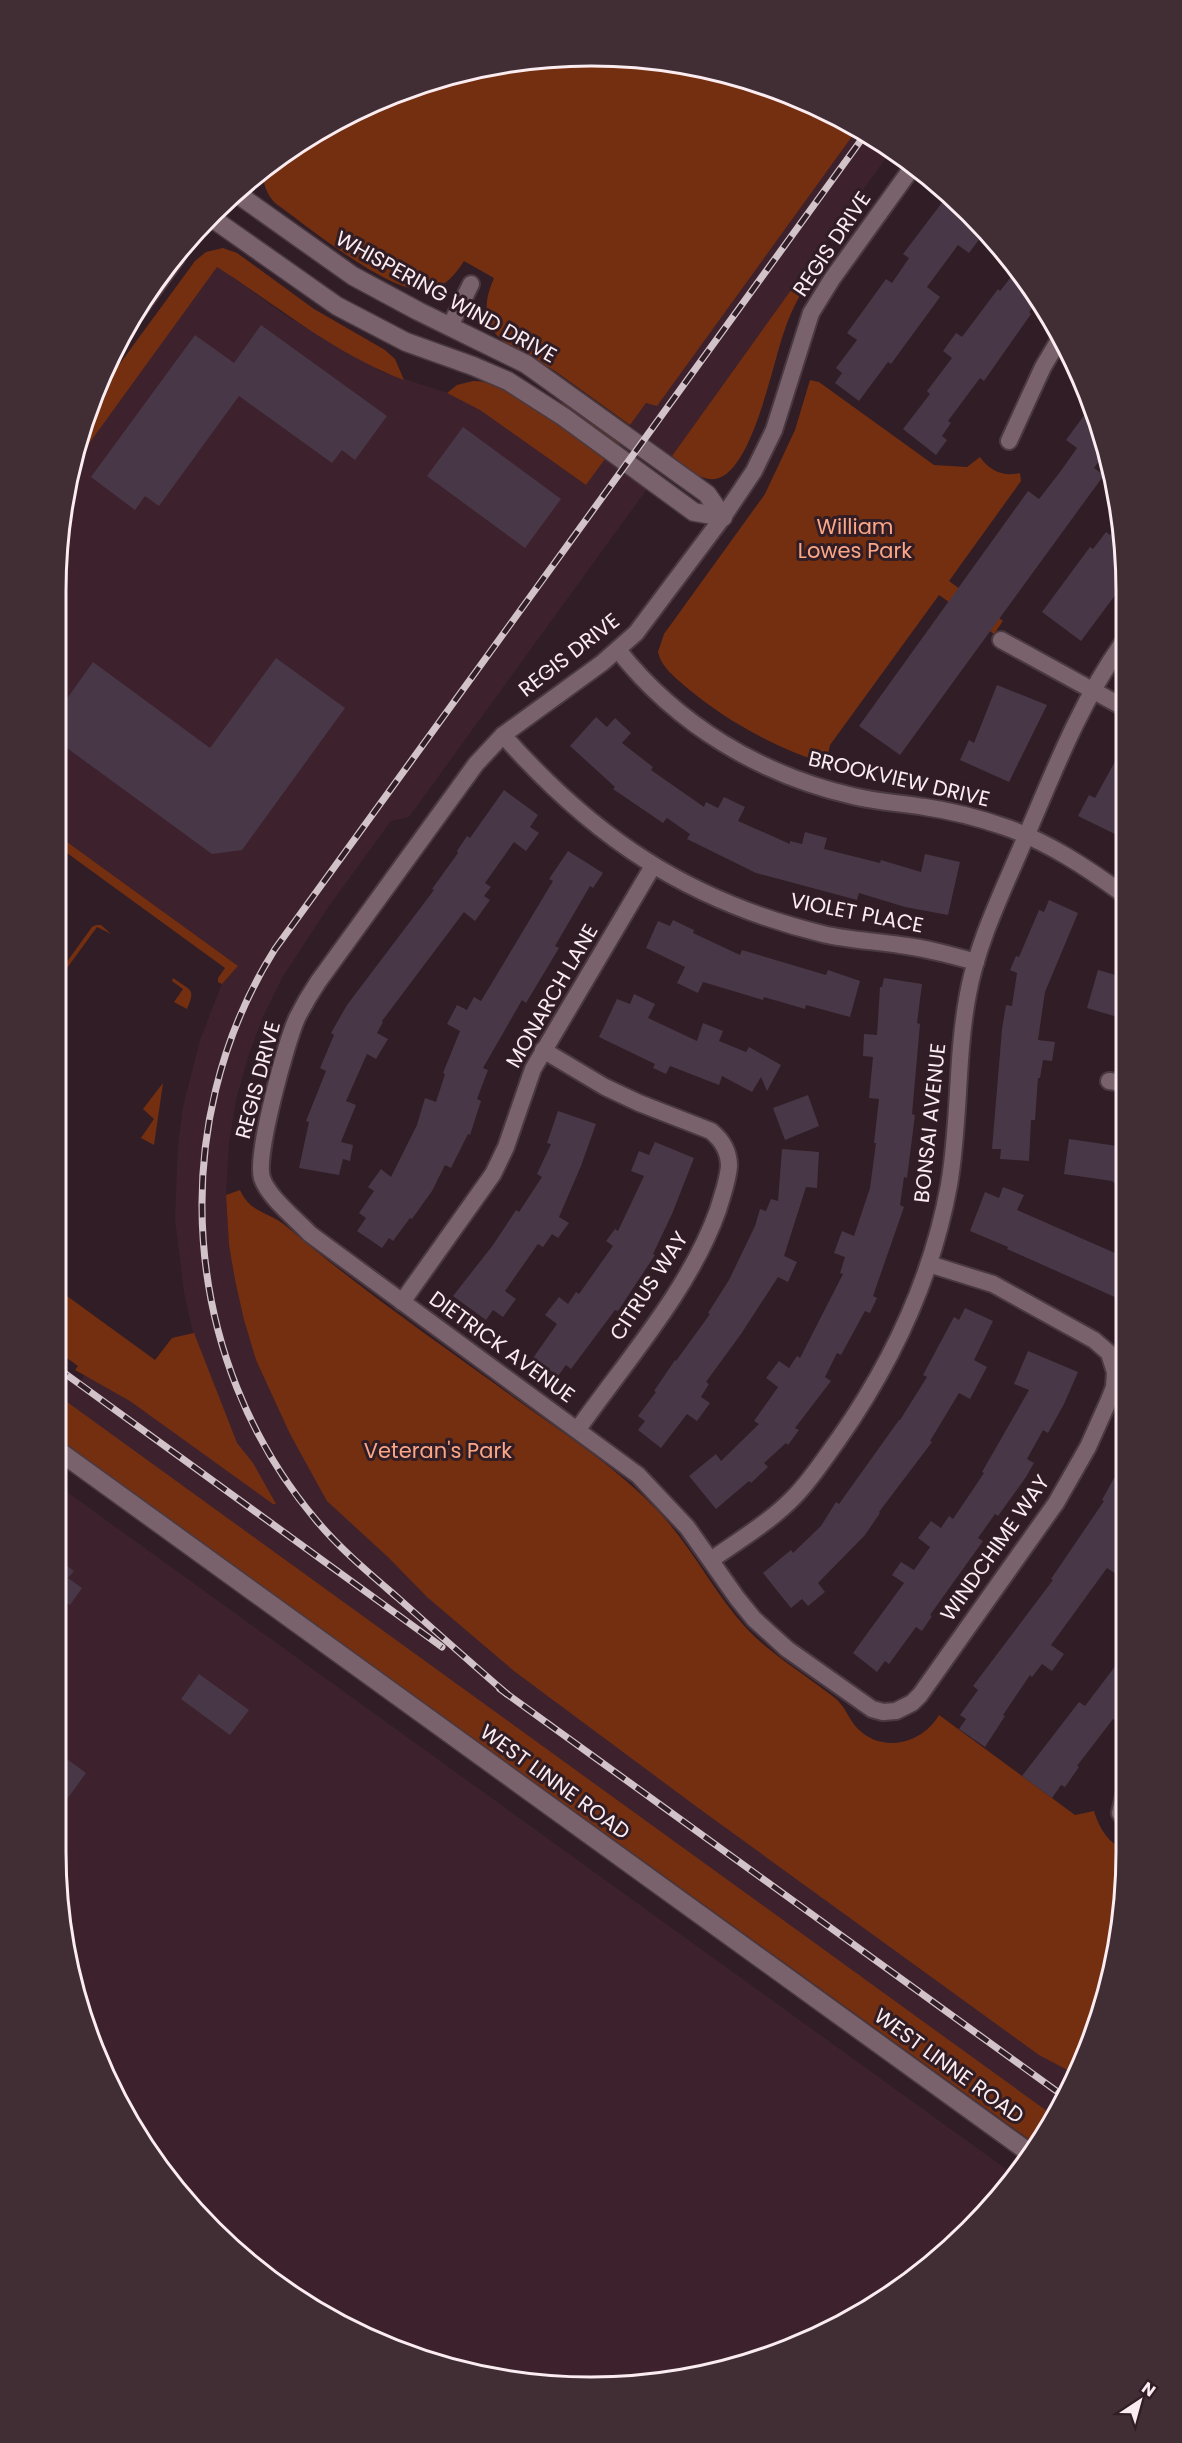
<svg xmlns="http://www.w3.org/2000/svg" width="1182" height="2443" font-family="Poppins,sans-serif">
<rect width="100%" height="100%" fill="#311d25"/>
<g fill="#3d222e">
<path d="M856 131 891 151 672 456 630 425 646 403 657 405Z"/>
<path d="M217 266 285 315 383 372 447 393 480 410 586 485 605 459 647 489 409 817 391 821 329 906 282 978 262 1019 248 1057 236 1100 229 1143 226 1195 229 1245 235 1280 244 1320 256 1360 290 1434 310 1468 1086 2057 1033 2142 56 1437V1362L81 1380 84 1376 155 1361 172 1338 193 1333 184 1292 175 1219 178 1146 183 1107 200 1040 222 984 238 966 56 834V591L66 486 72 467Z"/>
<path d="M56 1484 1013 2174 993 2205 917 2277 828 2332 661 2383 486 2377 323 2316 238 2254 166 2178 84 2024 56 1852Z"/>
</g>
<g fill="#742f10">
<path d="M591 56 696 66 796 96 856 131 657 406 646 403 630 425C605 407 580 389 555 371 535 358 503 349 491 327 483 311 487 294 494 278L464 261C456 274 445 287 429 290 393 297 306 225 275 203 266 193 262 183 264 170L294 146 386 96 487 66Z"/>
<path d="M223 248 237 253 314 309 385 350 395 359 404 380C335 354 278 306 217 267L72 467 91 403 195 261 206 252Z"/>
<path d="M814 258 820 263C805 285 792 307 784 332 773 362 752 474 715 479 699 481 684 465 672 456Z"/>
<path d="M810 380 819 382 934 465 967 467 980 457C990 471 1003 477 1020 473L1021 481 949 581 1003 621 994 634 939 595 830 745 826 764C774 747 728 722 686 687 675 677 661 667 658 652L664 634 765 494 795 430Z"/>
<path d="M473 381C510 380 575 436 605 459L586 485 480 410 447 393 457 385Z"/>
<path d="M564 400 622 441 618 446 561 405Z"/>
<path d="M56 834 238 966 222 984 218 982V978L225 968 56 845Z"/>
<path d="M63 902 66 904C70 919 64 928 56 940V935L65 922 56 915V908Z"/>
<path d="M96 925H101L111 934 97 927 56 983V977L92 927Z"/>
<path d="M173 978C191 991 196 988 187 1009L174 1002 183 989 172 981Z"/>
<path d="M163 1083 154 1145 141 1138 154 1119 143 1109Z"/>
<path d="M240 1190C251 1214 268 1211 286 1226 362 1291 446 1348 527 1407 572 1439 619 1470 658 1511 692 1547 714 1593 747 1629 773 1656 806 1675 835 1698 845 1706 848 1718 857 1728 882 1754 922 1744 939 1715L1075 1815 1094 1811C1100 1831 1109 1842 1126 1852L1116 1957 1086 2057 1075 2074 1039 2055 697 1807 514 1671 427 1597 389 1558 327 1501 290 1434 256 1360 244 1320 235 1280 229 1245 226 1195Z"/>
<path d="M56 1288 155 1360 172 1338 194 1333 237 1443 253 1463 276 1504H273L130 1401 75 1370 78 1366 56 1350Z"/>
<path d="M56 1394 1051 2114 1033 2142 56 1437Z"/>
</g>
<g fill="#483747">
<path d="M947 196 984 233 969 253 958 245 927 287 940 297 891 364 888 362 859 401 835 383 842 373 836 368 857 340 847 333 886 279 892 283 909 258 903 254Z"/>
<path d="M1018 268 1037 302 1029 312 1031 314 984 381 980 378 948 421 951 423 942 436 947 440 936 455 903 429 930 394 927 391 952 358 943 351 956 333 962 337 998 289 1000 291Z"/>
<path d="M261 325 387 416 355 460 342 450 332 463 239 396 159 506 145 496 135 510 91 477 195 335 234 363Z"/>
<path d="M1091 406 1104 454 1094 468 1104 475 900 755 859 726 1028 491 1039 499 1060 472 1077 448 1066 440Z"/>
<path d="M463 427 561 499 525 548 427 476Z"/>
<path d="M1122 520V586L1081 641 1042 612 1090 547 1093 549 1106 532 1110 535Z"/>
<path d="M276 658 345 708 242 850 212 854 56 740V714L93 662 210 748Z"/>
<path d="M997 685 1047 705 1009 782 960 760 969 740 974 743Z"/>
<path d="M596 717 607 727 615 718 631 733 622 743 653 767 651 770 704 807 706 802 718 808 724 797 745 807 738 821 790 844V841L802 844 805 832 827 838 824 849 880 863 881 860 921 872 925 854 960 862 948 915 905 907 859 893 857 900 756 873 687 839 690 834 667 818 663 823 613 789 615 787 570 746Z"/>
<path d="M1123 747V838L1078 816 1089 795 1095 798Z"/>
<path d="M504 790 538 815 530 827 539 833 526 851 514 842 485 883 491 887 484 896 490 900 475 921 464 912 382 1021 383 1022 377 1033 388 1039 376 1059 367 1054 346 1101 356 1105 341 1142 353 1145 350 1161 343 1159 339 1175 299 1168 309 1122 306 1121 326 1071 320 1068 334 1035 331 1033 347 1005 434 890 432 889 458 853 457 851 467 836 470 838Z"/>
<path d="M568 851 603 873 593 888 590 886 555 946 559 948 526 1003 522 1000 483 1068 488 1070 477 1099 481 1101 470 1135 468 1134 451 1168 445 1165 432 1191 412 1219 410 1218 393 1241 389 1238 382 1248 357 1231 366 1218 359 1213 374 1191 368 1187 381 1169 391 1177 417 1125 425 1098 436 1102 445 1074 443 1073 460 1031 447 1024 457 1005 467 1010 474 997 481 1001 553 881 549 879Z"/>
<path d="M1049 900 1078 913 1045 992 1038 1040 1055 1042 1052 1061 1043 1060 1040 1078H1038L1035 1120H1031L1029 1161 1000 1159 1001 1149H992L1002 1029 1006 1005 1012 1006 1017 973 1010 970 1016 956 1019 957 1039 910 1044 912Z"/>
<path d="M673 920 694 930 693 933 740 955 742 950 826 975 828 970 860 981 850 1017 806 1005 805 1009 764 997 763 1000 703 982 698 993 677 983 685 967 646 948 658 921 670 926Z"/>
<path d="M1098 970 1123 977 1124 1019 1087 1008Z"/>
<path d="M884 978 922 984 917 1023 920 1024 912 1114 915 1115 907 1178 904 1177 900 1205 904 1207 873 1296 877 1298 870 1313 865 1311 841 1355 837 1353 825 1377 831 1381 795 1428 799 1430 788 1445 786 1443 764 1463 768 1467 751 1483 749 1481 716 1509 689 1476 716 1454 721 1461 759 1424 754 1421 778 1387 766 1378 779 1361 789 1368 797 1356 800 1358 843 1274 840 1273 845 1257 834 1253 842 1231 854 1236 870 1188 876 1143H874L879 1099 869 1098 873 1057 863 1056 864 1034 877 1035 880 987H882Z"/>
<path d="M634 994 655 1004 648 1018 697 1041 703 1023 723 1031 719 1041 746 1052 749 1047 781 1065 767 1091 761 1077 752 1092 722 1076 719 1085 670 1066 666 1074 653 1068 655 1064 599 1037 617 999 630 1004Z"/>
<path d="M808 1095 819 1126 785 1140 773 1108Z"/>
<path d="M558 1111 596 1124 581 1166 559 1217 569 1223 558 1238 552 1234 543 1247 538 1244 505 1291 516 1299 503 1317 493 1310 486 1320 453 1296 493 1245 516 1210 519 1212 542 1177 537 1174 551 1144 547 1143Z"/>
<path d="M1069 1139 1124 1147V1190L1112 1181 1064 1174Z"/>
<path d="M655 1142 694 1158 672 1214 653 1254 655 1255 618 1311 615 1310 571 1369 566 1365 558 1376 533 1358 557 1324 545 1315 559 1297 568 1304 576 1292 579 1294 613 1246 606 1241 615 1229 618 1231 644 1176 631 1171 639 1151 649 1155Z"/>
<path d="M782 1149 819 1152 817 1188 806 1187 784 1256 797 1262 788 1282 778 1277 741 1334 706 1382 709 1384 701 1397 710 1403 697 1421 687 1414 661 1448 638 1430 645 1421 638 1416 656 1392 654 1391 675 1360 676 1361 710 1314 708 1313 729 1280 755 1226 760 1209 766 1211 771 1199 778 1201Z"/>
<path d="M1003 1187 1024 1195 1017 1210 1124 1257 1125 1279 1117 1298 1007 1249 1008 1247 970 1231 985 1192 999 1198Z"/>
<path d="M965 1308 993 1321 974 1360 987 1367 970 1399 959 1393 930 1441 932 1442 879 1512 880 1513 865 1535 818 1583 825 1592 808 1606 802 1599 791 1608 763 1573 791 1550 793 1553 821 1526 836 1502 839 1504 899 1420H900L927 1377 923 1375 954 1317 959 1320Z"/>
<path d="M1028 1351 1078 1372 1064 1404 1048 1433 1043 1430 1027 1459 1034 1463 1026 1477 998 1516 995 1514 978 1538 983 1541 930 1615 932 1616 922 1631 916 1627 889 1664 885 1661 877 1672 853 1653 904 1583 892 1575 901 1562 914 1570 930 1547 918 1538 931 1521 941 1528 949 1516 953 1519 984 1473 982 1472 1029 1390 1014 1384Z"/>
<path d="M1114 1478 1125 1484V1566L1119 1576 1107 1568 1051 1645 1064 1654 1052 1671 1042 1664 1032 1677 1030 1675 1003 1715 1005 1716 985 1747 959 1729 966 1719 960 1715 978 1690 973 1686 1053 1580 1051 1579 1104 1501 1102 1500Z"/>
<path d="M56 1558 74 1571 68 1578 82 1588 70 1605 56 1596Z"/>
<path d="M1126 1652V1728L1113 1719 1077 1766 1079 1767 1065 1787 1061 1785 1052 1798 1022 1776 1079 1702 1085 1706Z"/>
<path d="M199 1674 249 1710 230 1735 181 1699Z"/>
<path d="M63 1756 86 1773 65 1802 56 1795V1767Z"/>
</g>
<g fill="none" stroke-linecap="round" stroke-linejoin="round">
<defs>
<g id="street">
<path d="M914 165 832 279 811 313 774 430 754 471 723 517 636 633 602 663 503 735 476 764 318 982C310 994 303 1006 297 1018 286 1043 255 1155 262 1178 268 1197 296 1219 310 1234L638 1475 687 1527 737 1598 754 1619 787 1649 872 1709 883 1712 896 1711 912 1703 920 1695 1056 1503 1088 1447 1109 1400 1114 1387 1115 1372 1109 1353 1094 1340 993 1284 929 1264"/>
<path d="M450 326 471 284"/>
<path d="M1009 441 1043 367 1059 340"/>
<path d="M1001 640 1123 707"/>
<path d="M618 650C677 725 761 775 853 796 877 802 901 803 925 807 952 811 979 818 1005 827 1048 842 1086 867 1123 894"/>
<path d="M503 735C594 838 688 901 823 934 848 940 874 941 900 945 926 948 951 955 976 962"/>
<path d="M543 1050 605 1087 639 1103 711 1131C722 1140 729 1151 729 1166 728 1181 722 1196 718 1210 690 1289 626 1361 578 1429"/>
<path d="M1109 1081 1124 1083"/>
<path d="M402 1302 493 1174 506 1147 533 1069 653 866"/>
<path d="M711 1560C739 1540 770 1522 794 1497 811 1480 824 1459 838 1440 892 1363 932 1278 949 1185 960 1122 956 1057 968 994 977 944 1001 895 1021 848 1051 779 1078 706 1122 644"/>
<path d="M1126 1787 1120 1813 1126 1821"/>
</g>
<g id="secondary">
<path d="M236 193 353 276 418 311 526 364 707 494 723 517"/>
<path d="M209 216 337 306 406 342 473 366 508 381 564 417 694 512 723 517"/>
<path d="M56 1449 1027 2151"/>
</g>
<path id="primary" d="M136 312 176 257"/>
</defs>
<use href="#street" stroke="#4a3940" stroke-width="20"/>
<use href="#secondary" stroke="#4a3940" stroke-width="21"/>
<use href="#primary" stroke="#4a3940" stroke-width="21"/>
<use href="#street" stroke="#7a626c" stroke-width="16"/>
<use href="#secondary" stroke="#7a626c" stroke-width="18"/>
<use href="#primary" stroke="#bd8187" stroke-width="18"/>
<defs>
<g id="rail">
<path d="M56 1367 442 1647"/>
<path d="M500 1689 1062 2095"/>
<path d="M507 1694C470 1662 434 1630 398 1598 369 1573 340 1549 316 1520 181 1360 164 1125 275 949L864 136"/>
</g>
</defs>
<use href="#rail" stroke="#d2c3c9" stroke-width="7"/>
<use href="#rail" stroke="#311d25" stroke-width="4.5" stroke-dasharray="14" stroke-linecap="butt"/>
</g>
<g text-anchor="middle" stroke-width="6" stroke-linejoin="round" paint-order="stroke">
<g font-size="21" fill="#faecf1" stroke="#311d25">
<text transform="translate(832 244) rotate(-56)" y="7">REGIS DRIVE</text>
<text transform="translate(446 297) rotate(29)" y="7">WHISPERING WIND DRIVE</text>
<text transform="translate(569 655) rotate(-38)" y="7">REGIS DRIVE</text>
<text transform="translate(899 779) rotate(13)" y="7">BROOKVIEW DRIVE</text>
<text transform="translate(857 913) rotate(11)" y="7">VIOLET PLACE</text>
<text transform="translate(552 996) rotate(-60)" y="7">MONARCH LANE</text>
<text transform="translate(258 1080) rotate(-75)" y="7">REGIS DRIVE</text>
<text transform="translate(930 1123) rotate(-84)" y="7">BONSAI AVENUE</text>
<text transform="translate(649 1286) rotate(-57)" y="7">CITRUS WAY</text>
<text transform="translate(502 1347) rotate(36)" y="7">DIETRICK AVENUE</text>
<text transform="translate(995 1548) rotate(-55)" y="7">WINDCHIME WAY</text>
<text transform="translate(555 1782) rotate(36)" y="7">WEST LINNE ROAD</text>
<text transform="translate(949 2066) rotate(36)" y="7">WEST LINNE ROAD</text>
</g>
<g font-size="21" fill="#fba787" stroke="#311d25">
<text x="855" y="534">William<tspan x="855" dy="24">Lowes Park</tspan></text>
<text x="438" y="1458">Veteran's Park</text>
</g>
</g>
<path d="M0 0H1182V2443H0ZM591 66H591A525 525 0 0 1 1116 591V1852A525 525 0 0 1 591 2377H591A525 525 0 0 1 66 1852V591A525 525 0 0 1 591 66Z" fill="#412e35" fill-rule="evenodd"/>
<path fill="none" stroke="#faecf1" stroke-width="3" d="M591 66H591A525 525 0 0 1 1116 591V1852A525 525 0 0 1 591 2377H591A525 525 0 0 1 66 1852V591A525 525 0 0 1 591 66Z"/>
<g transform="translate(1140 2401) rotate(36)" stroke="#311d25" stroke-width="4.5" paint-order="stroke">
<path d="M0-4.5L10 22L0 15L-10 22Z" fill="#faecf1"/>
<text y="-9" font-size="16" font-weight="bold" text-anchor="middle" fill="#faecf1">N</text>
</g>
</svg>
